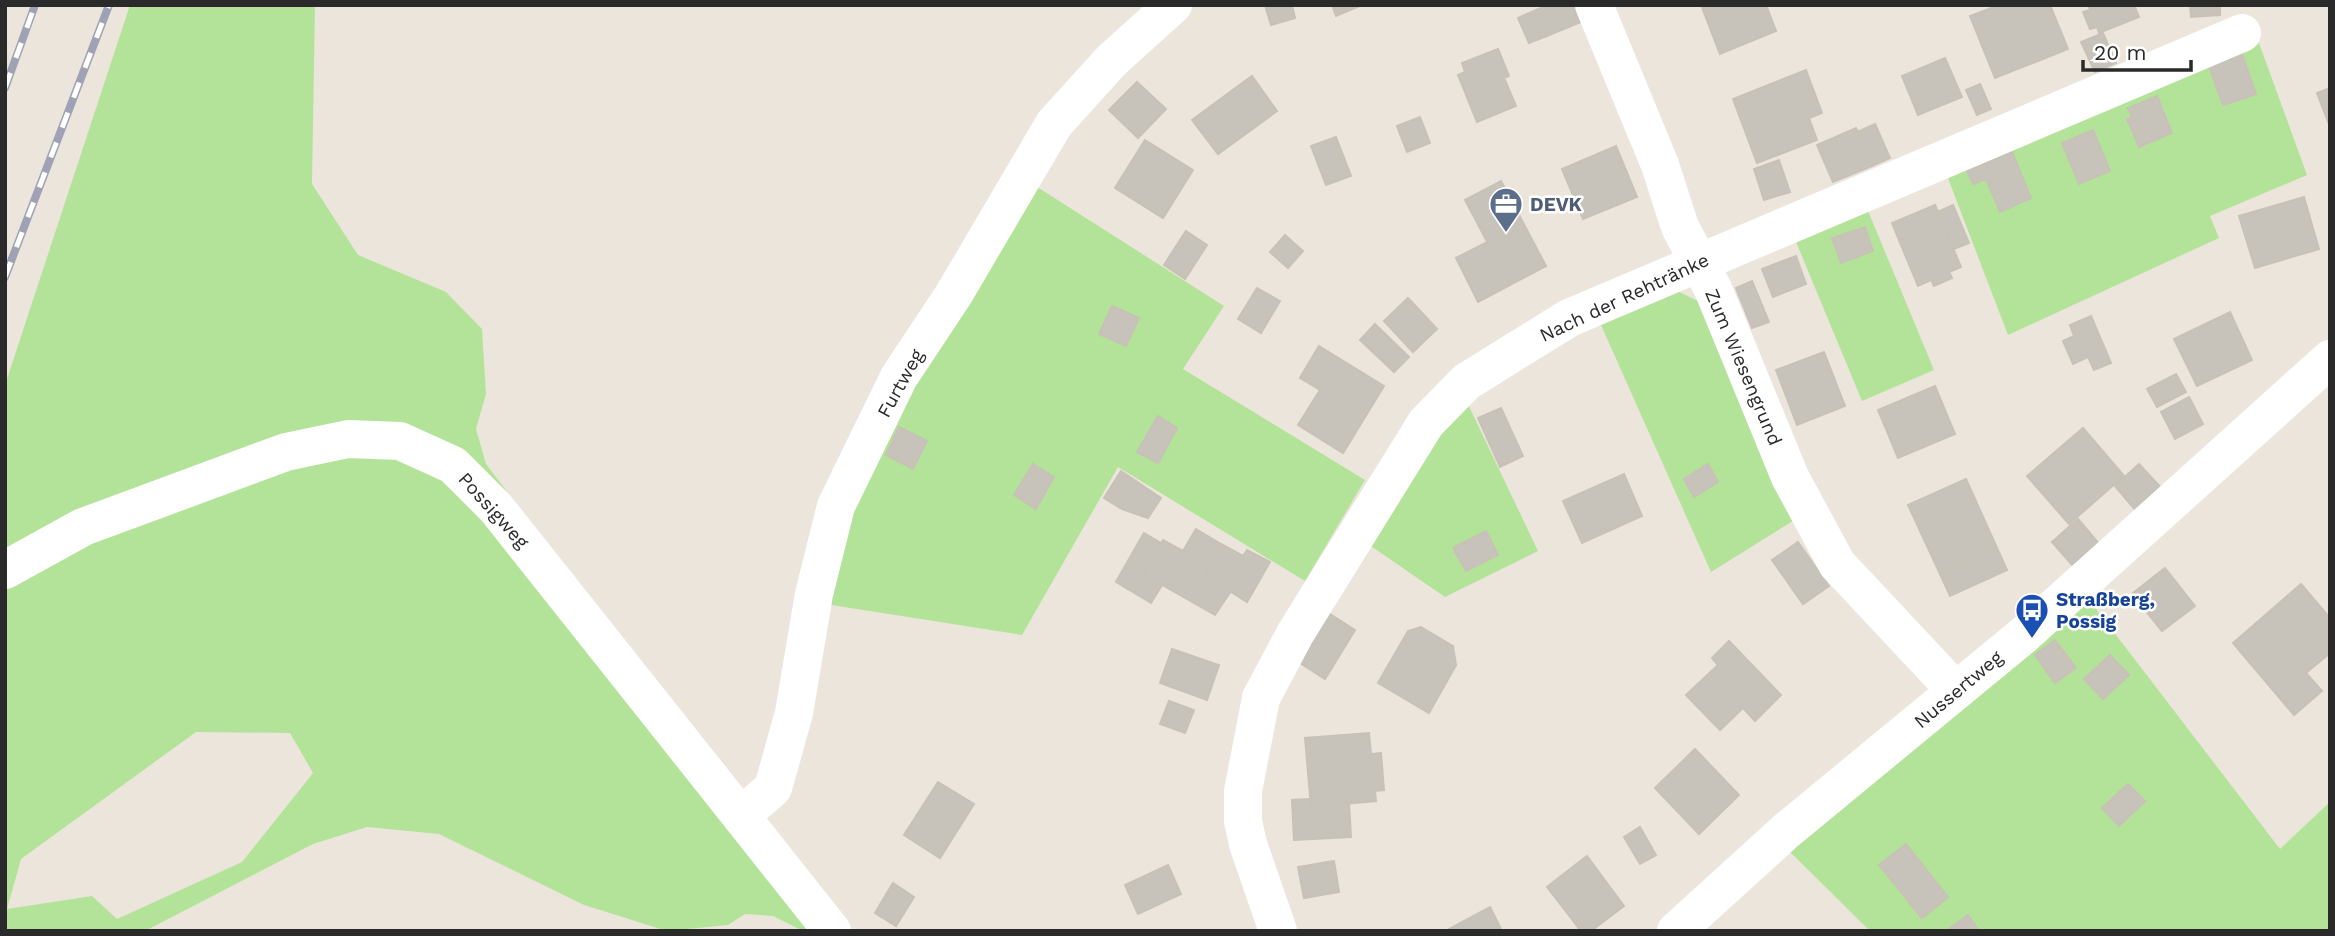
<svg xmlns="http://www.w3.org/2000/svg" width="2335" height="936" font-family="'Work Sans',sans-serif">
<rect width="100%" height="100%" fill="#ece5dc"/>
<g fill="#b3e398" fill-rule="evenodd">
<path d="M130 5H315L312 184 358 255 446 292 482 329 486 394 476 429 486 464 543 539 817 931H803L773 916 745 914 728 925 667 931 584 905 439 834 367 827 313 844 145 931H5V385ZM196 732 290 733 313 773 242 862 117 919 92 896 7 909 21 859Z"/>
<path d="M2259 43 2307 175 2210 216 2219 238 2008 335 1946 173 2113 100Z"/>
<path d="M1034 185 1224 306 1183 369 1365 480 1305 581 1118 467 1022 635 825 604 849 491Z"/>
<path d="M1866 206 1934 370 1862 401 1794 237Z"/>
<path d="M1671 288 1698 301 1799 517 1711 572 1597 316Z"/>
<path d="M1464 396 1538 551 1445 597 1365 542Z"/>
<path d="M2090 601 2280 849 2330 802V931H1870L1788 850Z"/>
</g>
<g fill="#c7c3bb" stroke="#c8c1b6" stroke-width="2">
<path d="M1265 5H1292L1295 18 1271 25Z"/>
<path d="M1332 5H1362L1336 16Z"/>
<path d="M1548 5H1574L1581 22 1547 36 1536 10Z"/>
<path d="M1701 5H1766L1776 31 1720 54Z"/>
<path d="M1999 5H2050L2068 49 1995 78 1970 16Z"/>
<path d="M2088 5H2134L2139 17 2099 33 2097 27 2090 29 2083 12 2090 10Z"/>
<path d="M2190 5H2220V15L2191 17Z"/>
<path d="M1536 10 1547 36 1529 43 1518 18Z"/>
<path d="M2103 33 2116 63 2095 72 2081 42Z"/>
<path d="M1498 49 1509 76 1504 78 1516 106 1477 122 1458 75 1465 72 1462 63Z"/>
<path d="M2242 54 2256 94 2223 105 2209 66Z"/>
<path d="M1945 58 1962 97 1918 115 1902 76Z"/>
<path d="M1806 70 1822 113 1809 118 1817 140 1757 163 1733 99Z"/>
<path d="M1252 76 1277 111 1218 154 1192 120Z"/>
<path d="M1137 82 1166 109 1138 138 1109 110Z"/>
<path d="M1980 84 1991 109 1977 115 1966 90Z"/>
<path d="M2330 88V127L2317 93Z"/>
<path d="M2157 96 2172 133 2139 147 2127 119 2132 117 2128 108Z"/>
<path d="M1420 117 1430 143 1407 152 1397 126Z"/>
<path d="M1875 124 1890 158 1872 166 1857 132Z"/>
<path d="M1856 128 1872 166 1833 182 1817 145Z"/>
<path d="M2093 130 2110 171 2079 184 2062 143Z"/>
<path d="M1336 137 1351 176 1326 185 1311 146Z"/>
<path d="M1145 140 1193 170 1163 218 1115 188Z"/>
<path d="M1616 146 1637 197 1583 219 1562 169Z"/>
<path d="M2012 152 2031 198 2000 212 1986 179 1973 184 1967 171Z"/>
<path d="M1779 160 1790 192 1764 200 1754 169Z"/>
<path d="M1501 181 1546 266 1510 285 1465 200Z"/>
<path d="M2304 197 2319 249 2255 268 2239 216Z"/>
<path d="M1935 205 1961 267 1949 272 1952 278 1934 286 1931 280 1918 286 1892 223Z"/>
<path d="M1953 205 1969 243 1954 249 1937 212Z"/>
<path d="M1865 227 1873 251 1841 263 1832 238Z"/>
<path d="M1186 231 1207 245 1185 279 1164 265Z"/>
<path d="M1285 235 1303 251 1288 268 1270 252Z"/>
<path d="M1487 242 1510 285 1478 302 1456 258Z"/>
<path d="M1796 256 1806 284 1773 297 1762 269Z"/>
<path d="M1752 281 1769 322 1752 328 1736 288Z"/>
<path d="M1257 288 1280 301 1261 333 1238 319Z"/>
<path d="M1408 298 1437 329 1413 352 1384 321Z"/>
<path d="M1112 306 1139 318 1126 346 1099 334Z"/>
<path d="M2230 312 2252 360 2197 386 2174 339Z"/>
<path d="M2091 316 2111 363 2094 370 2088 357 2073 364 2063 341 2074 336 2070 325Z"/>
<path d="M1375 324 1409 357 1394 372 1360 340Z"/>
<path d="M1319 346 1384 386 1343 453 1298 425 1320 390 1300 378Z"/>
<path d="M1824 352 1845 406 1797 425 1776 370Z"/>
<path d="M2176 374 2186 392 2157 407 2147 389Z"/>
<path d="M1935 386 1955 434 1898 458 1878 410Z"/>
<path d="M2189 397 2203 424 2175 439 2161 412Z"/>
<path d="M1501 408 1523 456 1500 467 1478 418Z"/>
<path d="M1158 416 1177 428 1158 463 1137 452Z"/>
<path d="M899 427 927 441 913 469 886 455Z"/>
<path d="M2083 428 2124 476 2069 524 2027 476Z"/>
<path d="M1033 464 1054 477 1036 509 1014 495Z"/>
<path d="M1708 464 1718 482 1694 497 1684 479Z"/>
<path d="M2139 464 2162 489 2137 512 2115 486Z"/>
<path d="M1121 471 1161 498 1148 518 1122 509 1104 498Z"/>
<path d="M1624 474 1642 516 1582 543 1563 501Z"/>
<path d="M1966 479 1997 548 1940 574 1908 505Z"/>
<path d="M2078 519 2100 545 2074 567 2052 542Z"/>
<path d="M1196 529 1221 544 1205 573 1233 588 1215 615 1143 574 1163 540 1183 551Z"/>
<path d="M1486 531 1498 555 1466 571 1453 548Z"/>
<path d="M1144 533 1161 543 1143 574 1162 585 1151 603 1116 582Z"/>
<path d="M1798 542 1829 586 1803 604 1772 560Z"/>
<path d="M1221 544 1243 556 1247 550 1270 562 1247 602 1231 592 1233 588 1205 573Z"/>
<path d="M1997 548 2007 570 1950 596 1940 574Z"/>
<path d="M2165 568 2195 606 2162 631 2132 594Z"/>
<path d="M2301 584 2330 618V653L2306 673 2322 691 2294 715 2233 643Z"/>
<path d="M1327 612 1355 630 1325 679 1297 661Z"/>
<path d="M1421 627 1453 646 1456 665 1429 713 1378 683 1408 631Z"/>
<path d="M2055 640 2076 668 2055 683 2035 655Z"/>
<path d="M1729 641 1781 695 1755 721 1743 708 1720 730 1686 695 1718 665 1712 658Z"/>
<path d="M1172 649 1219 665 1207 700 1160 683Z"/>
<path d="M2110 655 2129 675 2103 699 2084 679Z"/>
<path d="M1169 701 1194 710 1185 733 1160 724Z"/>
<path d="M1369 733 1371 754 1381 753 1384 790 1375 791 1376 801 1311 807 1305 738Z"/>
<path d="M1695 749 1739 795 1699 834 1655 788Z"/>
<path d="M938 782 974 804 940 858 904 835Z"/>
<path d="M2128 784 2145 801 2119 826 2102 808Z"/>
<path d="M1310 799 1311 807 1349 803 1351 837 1294 840 1292 800Z"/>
<path d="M1640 827 1656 855 1640 864 1624 837Z"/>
<path d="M1906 844 1948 897 1922 918 1879 865Z"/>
<path d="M1587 856 1624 906 1591 931H1581L1547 887Z"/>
<path d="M1334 861 1339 892 1304 898 1298 867Z"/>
<path d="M1168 865 1181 894 1138 914 1125 885Z"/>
<path d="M893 883 914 897 896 926 875 913Z"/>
<path d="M1490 907 1502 931H1449V929Z"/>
<path d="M1968 915 1979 931H1946Z"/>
</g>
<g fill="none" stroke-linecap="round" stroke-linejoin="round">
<g stroke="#fff" stroke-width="38">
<path d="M1594 5 1660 165 1680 227 1713 289 1790 477 1837 564 1956 691"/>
<path d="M5 570 83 527 286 452 348 439 400 441 453 465 496 508 832 931"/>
<path d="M741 816 773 788 794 713 814 594 836 506 899 377 954 294 1054 124 1111 61 1173 5"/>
<path d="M1278 931 1248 844 1243 821V791L1261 698 1295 634 1426 423 1466 382 1569 318 2242 33"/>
<path d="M1676 931 1786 831 2025 634 2330 359"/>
</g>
<defs>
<g id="rail">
<path d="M5 88 35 5"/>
<path d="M5 277 109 5"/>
</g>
</defs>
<use href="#rail" stroke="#9fa2b5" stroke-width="8"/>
<use href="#rail" stroke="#fff" stroke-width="5" stroke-dasharray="16" stroke-linecap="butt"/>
</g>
<defs>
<symbol id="office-pin" viewBox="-11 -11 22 30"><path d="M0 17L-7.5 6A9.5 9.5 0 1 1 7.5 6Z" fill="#5c6f8a" stroke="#fff"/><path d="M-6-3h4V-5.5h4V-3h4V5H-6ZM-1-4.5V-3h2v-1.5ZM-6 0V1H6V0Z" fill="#fff"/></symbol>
<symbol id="bus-pin" viewBox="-11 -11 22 30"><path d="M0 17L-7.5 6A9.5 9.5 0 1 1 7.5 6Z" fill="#1a4fb4" stroke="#fff"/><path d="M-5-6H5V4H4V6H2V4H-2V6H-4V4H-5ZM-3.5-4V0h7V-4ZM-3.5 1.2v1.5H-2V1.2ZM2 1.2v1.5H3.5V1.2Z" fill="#fff"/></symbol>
</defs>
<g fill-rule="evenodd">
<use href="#office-pin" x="1487" y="185" width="38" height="52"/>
<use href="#bus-pin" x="2013" y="591" width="38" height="52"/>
</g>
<g text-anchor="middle" stroke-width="5" stroke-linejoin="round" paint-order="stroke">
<g font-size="19" font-weight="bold" fill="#4e5e75" stroke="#fff" text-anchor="start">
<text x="1530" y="211">DEVK</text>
</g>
<g font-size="19" fill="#2a2a2a" stroke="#fff">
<text transform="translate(1624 297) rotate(-25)" y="7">Nach der Rehtränke</text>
<text transform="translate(1744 367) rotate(67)" y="7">Zum Wiesengrund</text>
<text transform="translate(900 383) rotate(-61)" y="7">Furtweg</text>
<text transform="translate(494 510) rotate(48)" y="7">Possigweg</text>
<text transform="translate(1958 689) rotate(-40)" y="7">Nussertweg</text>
</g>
<g font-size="19" font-weight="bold" fill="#164399" stroke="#fff" text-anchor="start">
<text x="2056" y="606">Straßberg,<tspan x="2056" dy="22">Possig</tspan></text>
</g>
</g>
<rect width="2335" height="936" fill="none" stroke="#2a2a2a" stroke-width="14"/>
<path d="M2083 60v10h108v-10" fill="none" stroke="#2a2a2a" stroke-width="3.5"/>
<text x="2094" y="60" font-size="21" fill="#2a2a2a" stroke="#ffffff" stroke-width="5" paint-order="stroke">20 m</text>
</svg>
